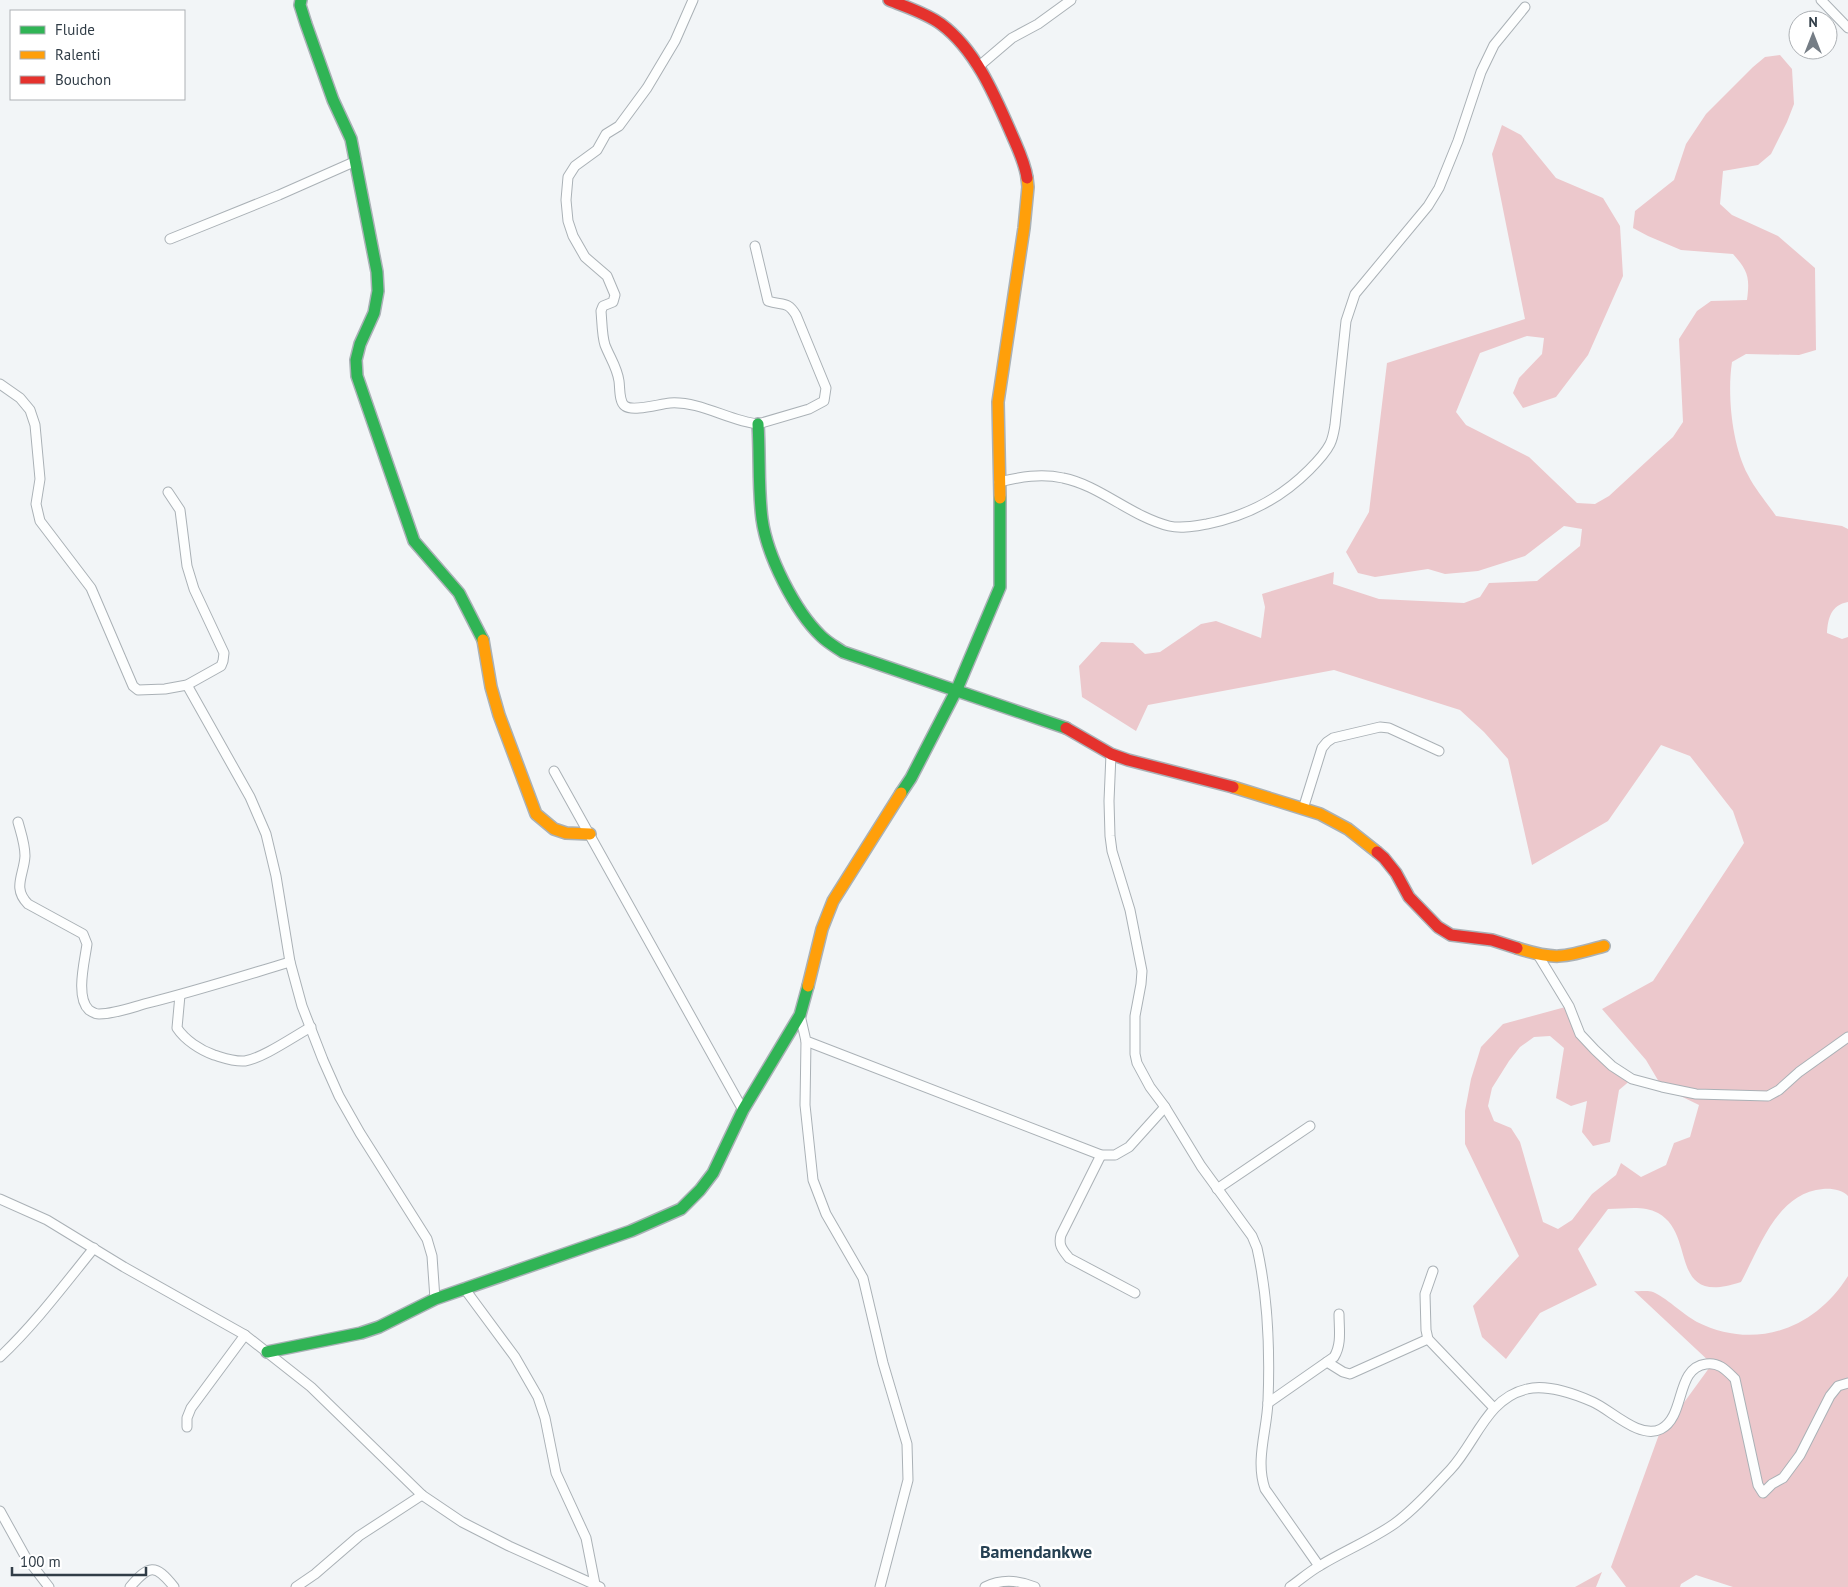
<svg xmlns="http://www.w3.org/2000/svg" width="1848" height="1587" font-family="'PT Sans',sans-serif">
<rect width="100%" height="100%" fill="#f2f5f7"/>
<g fill="#ecc8cc">
<path d="M1780 55 1792 69 1794 104 1787 122 1771 154 1758 165 1723 171 1720 204 1732 215 1778 236 1815 268 1816 350 1799 355 1746 354 1732 362C1727 395 1732 445 1748 475 1755 489 1767 503 1776 516L1842 526 1848 529V602C1831 605 1828 618 1827 633L1842 639 1848 637V1196C1843 1190 1831 1188 1823 1189 1777 1193 1760 1247 1741 1282 1666 1307 1698 1235 1658 1213 1643 1205 1625 1209 1608 1209L1578 1249 1597 1285 1540 1313 1506 1359 1482 1337 1473 1306 1519 1256 1465 1144V1111L1471 1079 1481 1047 1503 1024 1569 1006 1580 1034 1632 1079 1619 1090 1610 1142 1593 1146 1582 1132 1587 1101 1571 1106 1556 1098 1564 1048 1550 1036 1534 1037 1520 1047 1509 1061 1492 1088 1488 1106 1494 1121 1511 1128 1520 1142 1543 1222 1558 1229 1572 1220 1592 1194 1616 1175 1621 1163 1641 1177 1666 1165 1674 1143 1690 1137 1699 1105 1662 1087 1646 1060 1602 1009 1653 981 1744 843 1733 811 1690 756 1661 745 1608 821 1532 865 1508 759 1484 732 1460 710 1334 670 1148 705 1136 731 1082 697 1079 666 1101 642 1133 643 1145 654 1160 652 1201 624 1216 621 1261 638 1265 607 1262 594 1334 572 1333 584 1379 599 1464 603 1480 597 1489 583 1537 581 1580 546 1582 529 1564 526 1525 556 1478 571 1445 574 1428 569 1375 577 1358 573 1346 552 1369 512 1387 363 1525 319 1492 154 1502 125 1521 135 1556 178 1603 198 1620 226 1623 276 1588 355 1556 397 1523 408 1513 393 1519 378 1542 354 1544 338 1527 336 1480 353 1456 412 1466 425 1529 457 1577 503 1595 504 1609 496 1673 437 1683 422 1679 339 1697 311 1711 301 1747 300C1750 277 1748 271 1733 254L1681 250 1648 236 1633 228 1635 211 1674 180 1686 144 1706 114 1753 67 1765 57Z"/>
<path d="M1848 1276V1587H1733L1696 1575 1681 1584 1680 1587H1626L1611 1567 1661 1429 1672 1419 1712 1364 1634 1291C1639 1292 1647 1290 1653 1292 1664 1296 1684 1315 1697 1322 1755 1351 1815 1329 1848 1276Z"/>
<path d="M1602 1572 1596 1587H1575Z"/>
</g>
<g fill="none" stroke-linecap="round" stroke-linejoin="round">
<defs>
<g id="street">
<path d="M693 0 675 41 647 88 619 126 606 134 597 150 575 166 568 177 566 200 568 221 573 236 585 257 607 276 615 295 613 302 603 306 601 311C602 322 602 336 605 345 610 358 617 367 619 381 620 388 619 402 625 406 633 412 659 404 670 403 701 401 729 421 758 424L809 409 824 401 826 388 796 315C787 300 782 306 768 301L755 246"/>
<path d="M1821 0 1848 28"/>
<path d="M978 67 1012 38 1038 24 1071 0"/>
<path d="M170 239 279 195 356 161"/>
<path d="M0 384 20 398 30 410 35 425 40 479 36 504 40 521 91 588 133 686 138 690 165 689 187 685 221 666 223 661 224 653 194 589 187 566 180 510 168 492"/>
<path d="M999 482C1020 477 1041 473 1063 478 1099 485 1132 517 1169 526 1182 529 1195 526 1207 524 1247 516 1280 499 1309 470 1317 462 1325 454 1330 444 1333 438 1334 431 1335 425L1346 321 1355 294 1428 206 1439 188 1458 141 1481 72 1494 45 1525 7"/>
<path d="M187 685 250 797 266 834 276 876 290 962 302 1006 323 1060 339 1096 360 1133 427 1239 432 1256 435 1299"/>
<path d="M1111 754 1109 801 1110 836 1112 851 1130 910 1142 971 1141 984 1135 1016V1054L1137 1063 1150 1087 1165 1107 1201 1166 1252 1236 1257 1248C1268 1297 1270 1351 1268 1401 1267 1431 1255 1460 1265 1489L1319 1566"/>
<path d="M554 771 743 1110"/>
<path d="M1303 809 1322 748 1327 742 1333 738 1380 727 1389 728 1439 751"/>
<path d="M18 822C21 833 25 844 25 856 24 875 12 888 28 904L83 934 87 944C85 960 75 997 89 1010 92 1012 96 1014 99 1014 115 1014 133 1007 148 1003 196 991 243 976 290 962"/>
<path d="M1538 955 1569 1006 1580 1034 1595 1050 1612 1066 1632 1079 1662 1087 1696 1094 1768 1096 1779 1090 1799 1072 1848 1037"/>
<path d="M180 995 177 1028C185 1040 200 1050 214 1055 224 1058 234 1062 245 1061 263 1058 293 1037 311 1027"/>
<path d="M800 1015 806 1041 1101 1155H1115L1129 1147 1165 1107"/>
<path d="M806 1041 805 1105 813 1180 826 1214 863 1278 883 1363 907 1444 908 1480 880 1587"/>
<path d="M1101 1155 1061 1235C1058 1246 1063 1250 1069 1258L1135 1293"/>
<path d="M1217 1189 1310 1126"/>
<path d="M0 1199 47 1220 124 1267 245 1335 311 1387 422 1495 462 1522 509 1546 600 1587"/>
<path d="M1433 1271 1425 1294 1426 1330 1428 1339 1494 1408"/>
<path d="M464 1288 515 1357 538 1397 545 1418 556 1473 586 1538 595 1584"/>
<path d="M0 1357C35 1324 64 1285 94 1248"/>
<path d="M1327 1362 1343 1372 1350 1374 1428 1339"/>
<path d="M1268 1403 1334 1357C1342 1344 1339 1329 1339 1314"/>
<path d="M187 1427V1418L191 1408 245 1335"/>
<path d="M0 1511 25 1556 49 1587"/>
<path d="M130 1587C149 1565 155 1563 174 1587"/>
<path d="M296 1587 315 1574 359 1536 422 1495"/>
<path d="M985 1587C1001 1579 1018 1580 1035 1587"/>
<path d="M1290 1587C1300 1580 1310 1571 1321 1565 1344 1551 1371 1540 1394 1524 1415 1509 1433 1488 1451 1469 1476 1442 1487 1398 1527 1389 1546 1384 1575 1394 1593 1402 1611 1410 1640 1440 1661 1429 1686 1416 1675 1368 1706 1364 1719 1362 1726 1370 1735 1379L1758 1485 1763 1493 1772 1484 1783 1478 1800 1455 1830 1396 1838 1386 1848 1383"/>
</g>
<g id="fast">
<path d="M301 0 300 5 306 24 333 100 351 139 377 272 378 291 374 313 360 344 356 360 357 376 414 541 459 593 483 640"/>
<path d="M758 424C760 456 758 488 762 519 767 556 795 611 821 636 828 643 836 647 843 652L1066 728"/>
<path d="M901 793 911 778 957 689 1000 587V498"/>
<path d="M267 1352 361 1333 379 1327 435 1299 631 1231 681 1209 700 1190 713 1173 743 1110 800 1015 808 986"/>
</g>
<g id="slow">
<path d="M1000 498 998 402 1024 228 1028 187 1027 178"/>
<path d="M483 640 491 687 499 715 536 814 554 829 566 833 590 834"/>
<path d="M1233 787 1320 814 1348 829 1377 852"/>
<path d="M1517 948C1557 961 1565 957 1604 946"/>
<path d="M808 986 822 929 833 901 901 793"/>
</g>
<g id="jam">
<path d="M889 0C906 7 926 13 941 24 976 50 995 96 1012 135 1018 149 1025 163 1027 178"/>
<path d="M1066 728 1111 754 1128 760 1233 787"/>
<path d="M1377 852 1384 858 1396 873 1409 897 1438 927 1451 935 1492 940 1517 948"/>
</g>
</defs>
<use href="#street" stroke="#aab1b6" stroke-width="11"/>
<use href="#fast" stroke="#aab1b6" stroke-width="14"/>
<use href="#slow" stroke="#aab1b6" stroke-width="14"/>
<use href="#jam" stroke="#aab1b6" stroke-width="14"/>
<use href="#street" stroke="#fdfefe" stroke-width="9"/>
<use href="#fast" stroke="#30b455" stroke-width="11"/>
<use href="#slow" stroke="#ff9f0a" stroke-width="11"/>
<use href="#jam" stroke="#e5322d" stroke-width="11"/>
</g>
<g text-anchor="middle" stroke-width="5" stroke-linejoin="round" paint-order="stroke">
<g font-size="18" font-weight="bold" fill="#254052" stroke="#fff">
<text x="1036" y="1558">Bamendankwe</text>
</g>
</g>
<rect x="10" y="10" width="175" height="90" fill="#ffffff" stroke="#adb1b5"/>
<rect x="20" y="26" width="25" height="8" fill="#30b455" stroke="#adb1b5"/>
<text x="55" y="35" font-size="15" fill="#313d47">Fluide</text>
<rect x="20" y="51" width="25" height="8" fill="#ff9f0a" stroke="#adb1b5"/>
<text x="55" y="60" font-size="15" fill="#313d47">Ralenti</text>
<rect x="20" y="76" width="25" height="8" fill="#e5322d" stroke="#adb1b5"/>
<text x="55" y="85" font-size="15" fill="#313d47">Bouchon</text>
<g transform="translate(1813 35)"><circle r="24" fill="#ffffff" stroke="#adb1b5"/>
<path d="M0-4L9 19L0 12L-9 19Z" fill="#757d85"/>
<text y="-8" font-size="14" font-weight="bold" text-anchor="middle" fill="#313d47">N</text>
</g>
<path d="M12 1567v8h134v-8" fill="none" stroke="#313d47" stroke-width="2.5"/>
<text x="20" y="1567" font-size="15" fill="#313d47" stroke="#ffffff" stroke-width="4" paint-order="stroke">100 m</text>
</svg>
